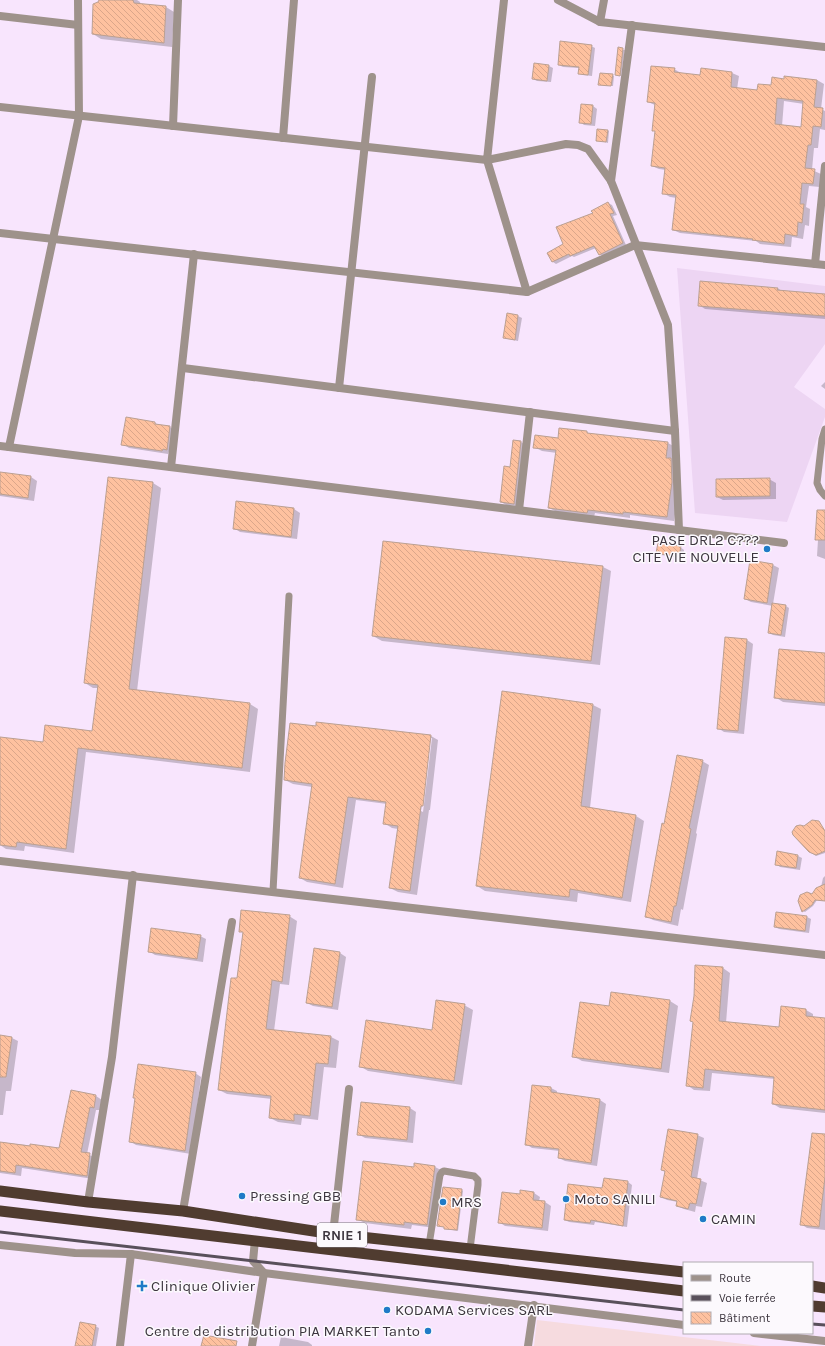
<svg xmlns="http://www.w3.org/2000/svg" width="825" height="1346" font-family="Karla,sans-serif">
<defs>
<pattern id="building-back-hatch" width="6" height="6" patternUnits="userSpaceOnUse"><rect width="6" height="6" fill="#fec19f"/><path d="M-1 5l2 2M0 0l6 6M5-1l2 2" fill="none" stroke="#dba68a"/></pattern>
</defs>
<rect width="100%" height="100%" fill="#f8e5fd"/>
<path fill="#f6dbdf" d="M537 1320 761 1346H534Z"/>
<path fill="#edd5f3" d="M677 268 825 286V344L794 387 825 409V417L787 522 695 513Z"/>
<g fill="#0003" fill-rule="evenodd">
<path d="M100 0H137L140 2 141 5 166 7 174 12 172 47 101 39 93 34Z"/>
<path d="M591 46 595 48 592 76 583 75 579 73V68L563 67 559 65Z"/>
<path d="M618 49 625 50 621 76 616 75Z"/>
<path d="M549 66 553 68 551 82 537 81 533 79Z"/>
<path d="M674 69 681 73 701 76 702 69 732 73 739 76 737 89 758 91 785 80V77L817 80 824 84 821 109 825 111V130L820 129 818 148H814L812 170 821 174 820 187 809 186 806 207 810 209 809 226 805 225 803 239 792 237 791 247 760 244 756 241 680 233 673 230 677 198 670 197 663 193 666 170 659 169 652 166 656 132 653 130 655 105 648 102ZM784 101 804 104 802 128 782 126Z"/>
<path d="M612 75 614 76 613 86 601 85Z"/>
<path d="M582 105 593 106 597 109 595 126 584 125 580 122Z"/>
<path d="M607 131H609L608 143 597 140Z"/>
<path d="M608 203 612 205 617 215 613 216 626 245 603 256 599 254 596 248 574 257 572 256 556 264 553 262 548 253 564 245 594 214Z"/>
<path d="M777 288 782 291 825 295V319L705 309 699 305Z"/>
<path d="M508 314 518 316 522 318 518 341 508 339 504 337Z"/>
<path d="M825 382V389L821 386Z"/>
<path d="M155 423 161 426 170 427 176 431 168 454 129 448 123 444Z"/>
<path d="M587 432 590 434 668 443 675 447 679 487 674 521 630 515V518L595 513 594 517 557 512 549 508 557 453 542 451 534 447 558 439Z"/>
<path d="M521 442 526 445 519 506 506 505 501 502 511 468Z"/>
<path d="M0 473 31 477 37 481 34 501 0 496Z"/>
<path d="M769 479 776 483V499L723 500 717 497Z"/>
<path d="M153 483 161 488 137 691 250 704 258 709 250 772 86 752 74 853 25 846 24 851 6 849 0 845V738L44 743 93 732 98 688H93L85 683Z"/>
<path d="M237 502 294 509 300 513 297 539 240 532 234 528Z"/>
<path d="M825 522V559L817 556 818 540 816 539Z"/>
<path d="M383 542 603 567 611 571 600 665 382 641 373 636Z"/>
<path d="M680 547 684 550 683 558 661 555 657 553Z"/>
<path d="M773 565 779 568 773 604 786 606 789 608 785 637 773 635 769 633 773 606 751 602 745 599Z"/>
<path d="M747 640 753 644 744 734 724 732 718 728Z"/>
<path d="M825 654V706L783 702 775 697Z"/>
<path d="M593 705 601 709 590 808 636 816 644 821 631 902 578 893 577 902 485 891 477 886Z"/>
<path d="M316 727 431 736 438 740 430 810H429L417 895 398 892 390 888 398 829 392 828 384 823 387 804 356 800 343 888 307 882 300 878 312 787 293 784 285 780ZM430 738H432L423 812 421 811Z"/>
<path d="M702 761 709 765 696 833 697 834 683 910 681 909 678 926 653 920 646 916 664 825Z"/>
<path d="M820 824 825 831V853L816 856 810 852 804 827Z"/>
<path d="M778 852 798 856 802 858 800 870 780 867 776 864Z"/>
<path d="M825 876V901L817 900 813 906 805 912 803 911 812 895 821 887 823 878Z"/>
<path d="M289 916 297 921 289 985 280 984 274 1031 331 1037 339 1041 336 1068 324 1067 318 1120 302 1118 301 1125 278 1122 270 1118 272 1099 227 1094 219 1090 237 979 244 933 240 931Z"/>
<path d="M807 917 811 919 809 933 779 929 775 927Z"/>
<path d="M200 936 206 939 203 962 155 955 149 951Z"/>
<path d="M315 949 340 953 346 957 338 1010 313 1006 307 1003Z"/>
<path d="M696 966 723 968 730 973 726 1023 780 1028 781 1008 806 1010 813 1014V1018L825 1019V1113L780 1108 773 1104 775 1079 712 1073 710 1091 694 1090 687 1085 694 1022Z"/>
<path d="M612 993 670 1001 678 1006 669 1073 582 1061 573 1056 610 1007Z"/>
<path d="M464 1005 473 1010 462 1085 368 1071 360 1066 433 1031Z"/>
<path d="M0 1036 12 1038 18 1041 11 1091H6L3 1115H0Z"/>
<path d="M195 1073 201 1077 191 1154 136 1145 130 1141Z"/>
<path d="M533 1086 551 1088 557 1091V1094L600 1100 606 1104 597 1166 565 1161 559 1158 560 1151 532 1148 526 1144Z"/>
<path d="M96 1096 102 1100 100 1110H96L87 1154 96 1158 93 1179 22 1168 21 1176 0 1173V1142L60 1149Z"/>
<path d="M362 1103 410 1108 416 1112 413 1143 365 1138 358 1134Z"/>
<path d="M697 1135 704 1138 697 1179 707 1183 702 1207 696 1206 695 1212 684 1209 677 1206 678 1202 667 1200 661 1197 665 1172 662 1170Z"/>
<path d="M825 1135V1230L807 1228 801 1224Z"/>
<path d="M415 1165 435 1167 443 1171 435 1228 412 1225 411 1229 365 1223 357 1219 414 1168Z"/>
<path d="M604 1179 628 1182 632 1185 627 1227 595 1222 594 1225 569 1222 565 1220 603 1189Z"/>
<path d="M462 1190 463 1191 458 1231 446 1229Z"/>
<path d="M534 1193 540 1197 539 1201 545 1202 551 1206 548 1231 505 1226 499 1222 521 1195Z"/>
<path d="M95 1326 99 1328 96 1346H76Z"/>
<path d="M281 1337 308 1342 312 1345V1346H279Z"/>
</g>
<g fill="url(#building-back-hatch)" stroke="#bba092" fill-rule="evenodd">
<path d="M99 0H133L134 3 166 6 164 43 92 34 93 4 98 2Z"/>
<path d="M560 41 592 45 588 75 578 74 579 67 558 65Z"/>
<path d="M618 47 623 48 620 76 615 75Z"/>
<path d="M534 63 549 65 547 81 532 79Z"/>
<path d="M651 66 675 68 674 72 700 75 701 68 732 72 731 87 757 90 758 84 771 85 772 77 784 79V76L817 80 814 107 823 108 821 127 813 126 811 145H808L805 168 815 169 813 184 802 183 800 204H804L802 223 798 222 797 236 785 234 784 244 752 240 753 239 672 230 676 195 662 194 665 168 651 166 655 131H652L655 103 647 102ZM777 98 803 101 801 127 775 124Z"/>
<path d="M600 73 613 74 611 86 598 85Z"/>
<path d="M581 104 593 105 591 124 579 123Z"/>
<path d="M597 129 608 130 606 142 596 141Z"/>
<path d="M608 202 614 213 610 214 623 243 599 255 594 246 570 256 569 254 552 262 547 253 563 244 556 227 593 213 591 211Z"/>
<path d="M700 281 778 288 777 290 825 294V316L698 306Z"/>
<path d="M507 313 518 315 515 340 503 338Z"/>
<path d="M126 417 155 422V424L170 426 167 450 163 449 162 451 121 445Z"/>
<path d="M559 428 587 431V433L668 442 666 458H671L672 482 667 517 623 512V514L588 510 587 513 548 508 556 450 533 448 535 435 558 438Z"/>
<path d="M513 440 521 441 514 504 500 502 504 466 510 467Z"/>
<path d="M0 472 31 476 28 498 0 494Z"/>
<path d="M108 477 153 482 129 689 250 703 242 768 78 748 66 849 17 842 16 847 0 845V737L43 742 45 725 92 731 98 685 84 683Z"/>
<path d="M770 478V496L716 497V479Z"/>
<path d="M236 501 294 508 291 537 233 529Z"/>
<path d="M817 510H825V540H815Z"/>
<path d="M383 541 603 566 591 661 372 636Z"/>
<path d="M658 543 681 546 679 557 656 553Z"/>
<path d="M750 560 773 564 767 603 744 599Z"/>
<path d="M772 603 786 605 781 635 768 633Z"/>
<path d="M725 637 747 639 738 731 717 729Z"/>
<path d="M779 649 825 653V703L774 698Z"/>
<path d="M502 691 593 704 581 806 636 815 622 898 570 889 569 897 476 886Z"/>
<path d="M316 722 431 735 423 806H421L410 891 389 888 398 826 383 824 386 802 348 797 335 884 299 878 312 784 284 780 285 763 290 723 316 726Z"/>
<path d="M677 755 703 760 689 828 691 829 676 906H674L671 922 645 917 662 823 664 824Z"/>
<path d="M812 820 819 821 825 831V851L816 855 809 852 793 835 792 832 796 826 800 825 804 826Z"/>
<path d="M777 851 798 855 796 868 775 865Z"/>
<path d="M825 884V901L815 900 812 905 802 912 798 901 800 895 807 892 812 894 816 888Z"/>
<path d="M241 910 290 915 282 982 272 980 266 1029 331 1036 328 1064 316 1063 310 1116 294 1114V1121L269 1118 271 1096 218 1090 231 978H237L243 932H239Z"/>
<path d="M776 912 807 916 805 931 774 927Z"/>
<path d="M151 928 201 935 197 959 148 952Z"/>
<path d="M314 948 340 952 332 1007 306 1003Z"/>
<path d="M695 965 723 967 719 1021 779 1027 781 1006 806 1009V1016L825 1018V1110L772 1104 774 1077 705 1069 703 1088 686 1086 693 1022 690 1021 694 996Z"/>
<path d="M611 992 670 1000 661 1069 572 1057 580 1002 609 1006Z"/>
<path d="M436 1000 465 1004 454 1081 359 1067 366 1020 432 1030Z"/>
<path d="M0 1035 12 1037 6 1077H0Z"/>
<path d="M138 1064 196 1072 185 1151 129 1142 135 1098H133Z"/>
<path d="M532 1085 551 1087V1092L600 1099 591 1163 558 1158 559 1149 525 1145Z"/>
<path d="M71 1090 96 1095 94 1108 90 1107 81 1152 90 1153 87 1176 16 1165 15 1173 0 1171V1142L30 1146V1144L59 1148Z"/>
<path d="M361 1102 410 1107 407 1140 357 1135Z"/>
<path d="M668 1129 698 1134 691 1177 701 1179 696 1204 690 1203 688 1209 676 1206 677 1201 660 1197 665 1171 661 1170Z"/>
<path d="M812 1133 825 1134V1177L819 1227 800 1225Z"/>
<path d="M363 1161 414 1167V1163L435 1166 427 1225 404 1222V1225L356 1220Z"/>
<path d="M604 1178 628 1181 623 1226 591 1220 590 1223 564 1220 568 1184 602 1188Z"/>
<path d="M443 1187 462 1189 457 1230 444 1229V1227L437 1226Z"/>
<path d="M520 1190 534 1192 533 1200 545 1201 542 1228 498 1223 502 1192 520 1194Z"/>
<path d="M80 1322 96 1325 92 1346H75Z"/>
<path d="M204 1335 237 1341 236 1346H201Z"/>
</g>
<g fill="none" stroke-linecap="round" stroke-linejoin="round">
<g stroke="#9e928b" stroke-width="7">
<path d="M825 429 822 439 817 483 820 490 825 496"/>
<path d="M273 891 289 596"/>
<path d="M429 1245 440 1175 442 1172 444 1171 474 1176 478 1180V1185L470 1249"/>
</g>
<g stroke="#9e928b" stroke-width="8">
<path d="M558 0 600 22 825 47"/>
<path d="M0 16 78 25"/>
<path d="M600 22 604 0"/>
<path d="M0 107 487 160 504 0"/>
<path d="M173 126 178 0"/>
<path d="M283 138 294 0"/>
<path d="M611 181 632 25"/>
<path d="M0 233 527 292 635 245 825 265"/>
<path d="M815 264 825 166"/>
<path d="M527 292 487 160 566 144 578 145 588 149 611 181 668 325 675 431 679 530"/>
<path d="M183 368 675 431"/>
<path d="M339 388 372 77"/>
<path d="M0 446 784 543"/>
<path d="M9 447 79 116 78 0"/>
<path d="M171 467 194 254"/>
<path d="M519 510 530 412"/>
<path d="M0 861 825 955"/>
<path d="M88 1202 112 1057 133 875"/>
<path d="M183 1211 232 922"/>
<path d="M333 1234 349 1089"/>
<path d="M0 1245 75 1253 131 1254 264 1273 684 1325"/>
<path d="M754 1333 825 1341"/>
<path d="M120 1346 131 1254"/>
<path d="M528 1346 534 1305"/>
</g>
<path stroke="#9e928b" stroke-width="8" d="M252 1346 264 1273 253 1261 255 1240"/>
<g stroke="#503c30" stroke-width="11">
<path d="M0 1191 88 1202 183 1211 333 1234 684 1272"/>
<path d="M0 1211 684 1291"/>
<path d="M812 1286 825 1288"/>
<path d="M812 1306 825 1307"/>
</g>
<g stroke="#59505b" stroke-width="3">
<path d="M0 1232 684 1310"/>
<path d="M812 1324 825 1325"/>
</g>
</g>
<g fill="#1f7bc7" stroke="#fcf9fd" stroke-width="1.5">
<circle cx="767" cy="549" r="4"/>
<circle cx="242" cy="1196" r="4"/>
<circle cx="566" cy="1199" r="4"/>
<circle cx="443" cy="1202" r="4"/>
<circle cx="703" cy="1219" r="4"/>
<path d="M140 1280h4v4h4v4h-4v4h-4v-4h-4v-4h4z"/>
<circle cx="387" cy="1310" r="4"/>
<circle cx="428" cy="1331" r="4"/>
</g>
<g text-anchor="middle" stroke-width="3" stroke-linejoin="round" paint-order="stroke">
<rect fill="#fcf9fd" stroke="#767078" stroke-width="1" x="317" y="1223" width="50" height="24" rx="3"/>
<g font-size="14" font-weight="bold" fill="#3d363f">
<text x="342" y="1240">RNIE 1</text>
</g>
<g font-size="15" fill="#3d363f" stroke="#fcf9fd" text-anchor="start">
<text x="759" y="545" text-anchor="end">PASE DRL2 C???<tspan x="759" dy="17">CITE VIE NOUVELLE</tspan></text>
<text x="250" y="1201">Pressing GBB</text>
<text x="574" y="1204">Moto SANILI</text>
<text x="451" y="1207">MRS</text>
<text x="711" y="1224">CAMIN</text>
<text x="151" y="1291">Clinique Olivier</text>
<text x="395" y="1315">KODAMA Services SARL</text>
<text x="420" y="1336" text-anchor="end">Centre de distribution PIA MARKET Tanto</text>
</g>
</g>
<rect x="683" y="1262" width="130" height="72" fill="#fcf9fd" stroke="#b0abb1"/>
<rect x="691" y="1275" width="20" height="6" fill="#9e928b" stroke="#b0abb1"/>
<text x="719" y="1282" font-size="12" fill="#3d363f">Route</text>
<rect x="691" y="1295" width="20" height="6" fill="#59505b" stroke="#b0abb1"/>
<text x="719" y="1302" font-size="12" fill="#3d363f">Voie ferrée</text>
<rect x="691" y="1312" width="20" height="12" fill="url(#building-back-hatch)" stroke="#b0abb1"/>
<text x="719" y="1322" font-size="12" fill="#3d363f">Bâtiment</text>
</svg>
